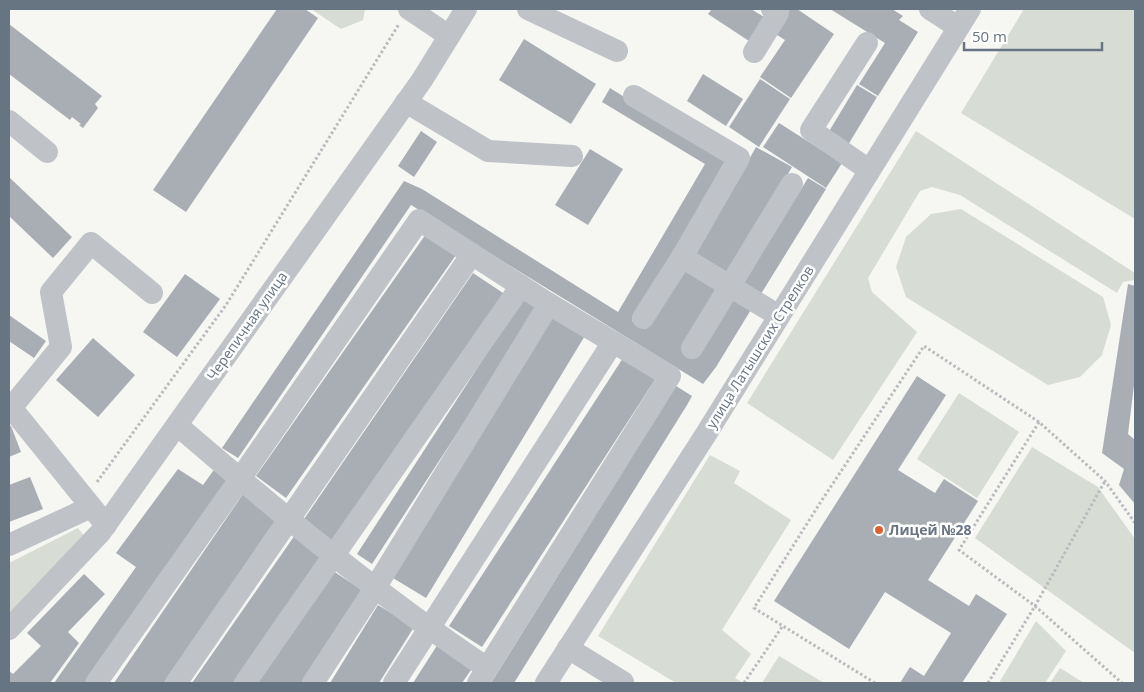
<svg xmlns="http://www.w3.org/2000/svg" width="1144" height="692" font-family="'Open Sans',sans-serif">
<rect width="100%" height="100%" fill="#f6f6f3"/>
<g fill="#d7dcd4">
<path d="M311 9H365L363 20 341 29Z"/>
<path d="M1024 9H1135V219L961 113Z"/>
<path d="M916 131 1135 273V280L1123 282 1117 293 960 195 932 187 920 191 868 278 872 292 917 332 833 460 747 403Z"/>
<path d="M961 209 1103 297 1111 325 1102 355 1080 377 1048 385 906 297 896 267 906 237 931 214Z"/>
<path d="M959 393 1019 432 977 498 917 459Z"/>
<path d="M1032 447 1098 487 1135 539V653L975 538Z"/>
<path d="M710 455 740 471 734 483 791 520 722 630 751 654 735 678 743 683H676L598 636Z"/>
<path d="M78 528 85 537 9 616V563Z"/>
<path d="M1036 621 1066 651 1045 683H999Z"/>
<path d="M779 656 824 683H762Z"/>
<path d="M1060 668 1084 683H1050Z"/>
</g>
<g fill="#a8aeb4">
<path d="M277 9H305L318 18 186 212 153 190Z"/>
<path d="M712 9H751L764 17 749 41 708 14Z"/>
<path d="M790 9H797L834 34 791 98 760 77 785 40 774 33Z"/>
<path d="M830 9H892L903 16 899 20 918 32 878 96 859 84 885 43Z"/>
<path d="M9 24 102 96 95 104 98 108 83 128 79 125 81 124 72 117 70 120 9 74Z"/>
<path d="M524 39 596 84 571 124 499 80Z"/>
<path d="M703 74 743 99 726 126 687 101Z"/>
<path d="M760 79 790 99 759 147 729 127Z"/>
<path d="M857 85 877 97 848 145 828 133Z"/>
<path d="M610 88 730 163 632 321 646 329 686 268 752 308 716 367 703 384 411 205 238 458 222 448 404 181 422 189 618 312 705 164 602 102Z"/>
<path d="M779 123 842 163 826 188 763 147Z"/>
<path d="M421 131 437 142 414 177 398 166Z"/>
<path d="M756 147 792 167 729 275 696 254Z"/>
<path d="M590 149 623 169 588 225 555 205Z"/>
<path d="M9 177 72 237 53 258 9 216Z"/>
<path d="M808 178 826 189 759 297 741 286Z"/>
<path d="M426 234 456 255 286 498 256 476Z"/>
<path d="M473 273 506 295 335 544 302 522Z"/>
<path d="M185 274 220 299 177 357 143 332Z"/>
<path d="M1128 284 1135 286V377L1128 434 1135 440V504L1119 485 1124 469 1102 453Z"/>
<path d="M522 299 538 309 372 564 357 554Z"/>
<path d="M553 314 586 334 426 598 393 578Z"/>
<path d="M9 315 46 341 34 358 9 341Z"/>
<path d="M93 338 135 375 98 417 56 380Z"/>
<path d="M623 358 656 378 482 647 449 626Z"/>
<path d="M917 376 946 395 898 470 935 493 944 479 978 501 928 580 969 606 976 594 1007 614 962 683H900L910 667 924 676 951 633 885 592 849 649 774 601Z"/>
<path d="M676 386 692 396 687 405 514 683H491Z"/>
<path d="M9 426H11L21 452 9 457Z"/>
<path d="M216 467 233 480 86 683H54L136 567 116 553 178 469 203 485Z"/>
<path d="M30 477 43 509 9 522V485Z"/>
<path d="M243 494 278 518 164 683H114Z"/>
<path d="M295 535 323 555 233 683H192Z"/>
<path d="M330 569 362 590 301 683H256Z"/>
<path d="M84 574 105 594 68 632 79 643 50 683H9V671L13 674 41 646 27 633Z"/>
<path d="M378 605 414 627 379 683H330Z"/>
<path d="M438 644 473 667 462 683H413Z"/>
</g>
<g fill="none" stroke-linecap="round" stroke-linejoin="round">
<g stroke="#b9bbbe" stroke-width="3" stroke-dasharray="2.5 2.5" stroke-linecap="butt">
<path d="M1039 422 959 550 1035 606 1105 481"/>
<path d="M97 482 226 305 399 24"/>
<path d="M744 683 782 627"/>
<path d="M875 683 754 608 820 503 924 346 1039 422 1105 481 1135 523"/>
<path d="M988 683 1035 606 1122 683"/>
</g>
<g stroke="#bfc2c6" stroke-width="22">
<path d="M409 9 449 36"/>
<path d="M528 9 617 51"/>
<path d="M930 9 958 27"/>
<path d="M867 43 811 130 869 170"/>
<path d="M754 52 778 13 772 9"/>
<path d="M634 96 739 158 682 257 643 318"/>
<path d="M406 102 488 151 572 156"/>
<path d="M9 121 47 152"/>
<path d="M682 257 779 316"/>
<path d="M692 348 792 184"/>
<path d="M9 405 106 525"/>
<path d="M11 408 61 347 51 292 91 243 152 293"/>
<path d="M177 425C277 511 378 595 487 668"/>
<path d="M9 545 91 507"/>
<path d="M9 629 100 533 422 80 466 9"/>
<path d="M568 648 623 682 622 683"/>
<path d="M96 683 240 479 419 220 549 304"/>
<path d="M176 683 472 254"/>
<path d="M245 683 521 286"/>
<path d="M313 683 375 588 549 304 670 376 478 683"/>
<path d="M394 683 613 342"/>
<path d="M546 683 706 434 970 9"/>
</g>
</g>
<circle fill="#d96330" stroke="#fff" stroke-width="2" cx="879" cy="530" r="5"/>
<g text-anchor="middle" stroke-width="5" stroke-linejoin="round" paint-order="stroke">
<g font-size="14" fill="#677482" stroke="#fff">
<text transform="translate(247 326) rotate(-55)" y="5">Черепичная улица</text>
<text transform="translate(760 347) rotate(-58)" y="5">улица Латышских Стрелков</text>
</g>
<g font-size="14" font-weight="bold" fill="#677482" stroke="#fff" text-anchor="start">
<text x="889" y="535">Лицей №28</text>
</g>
</g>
<rect width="1144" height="692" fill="none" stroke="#677482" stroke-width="20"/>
<path d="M964 42v8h138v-8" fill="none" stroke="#677482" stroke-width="2.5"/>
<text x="972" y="42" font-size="15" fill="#677482" stroke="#ffffff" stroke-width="4" paint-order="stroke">50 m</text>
</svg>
